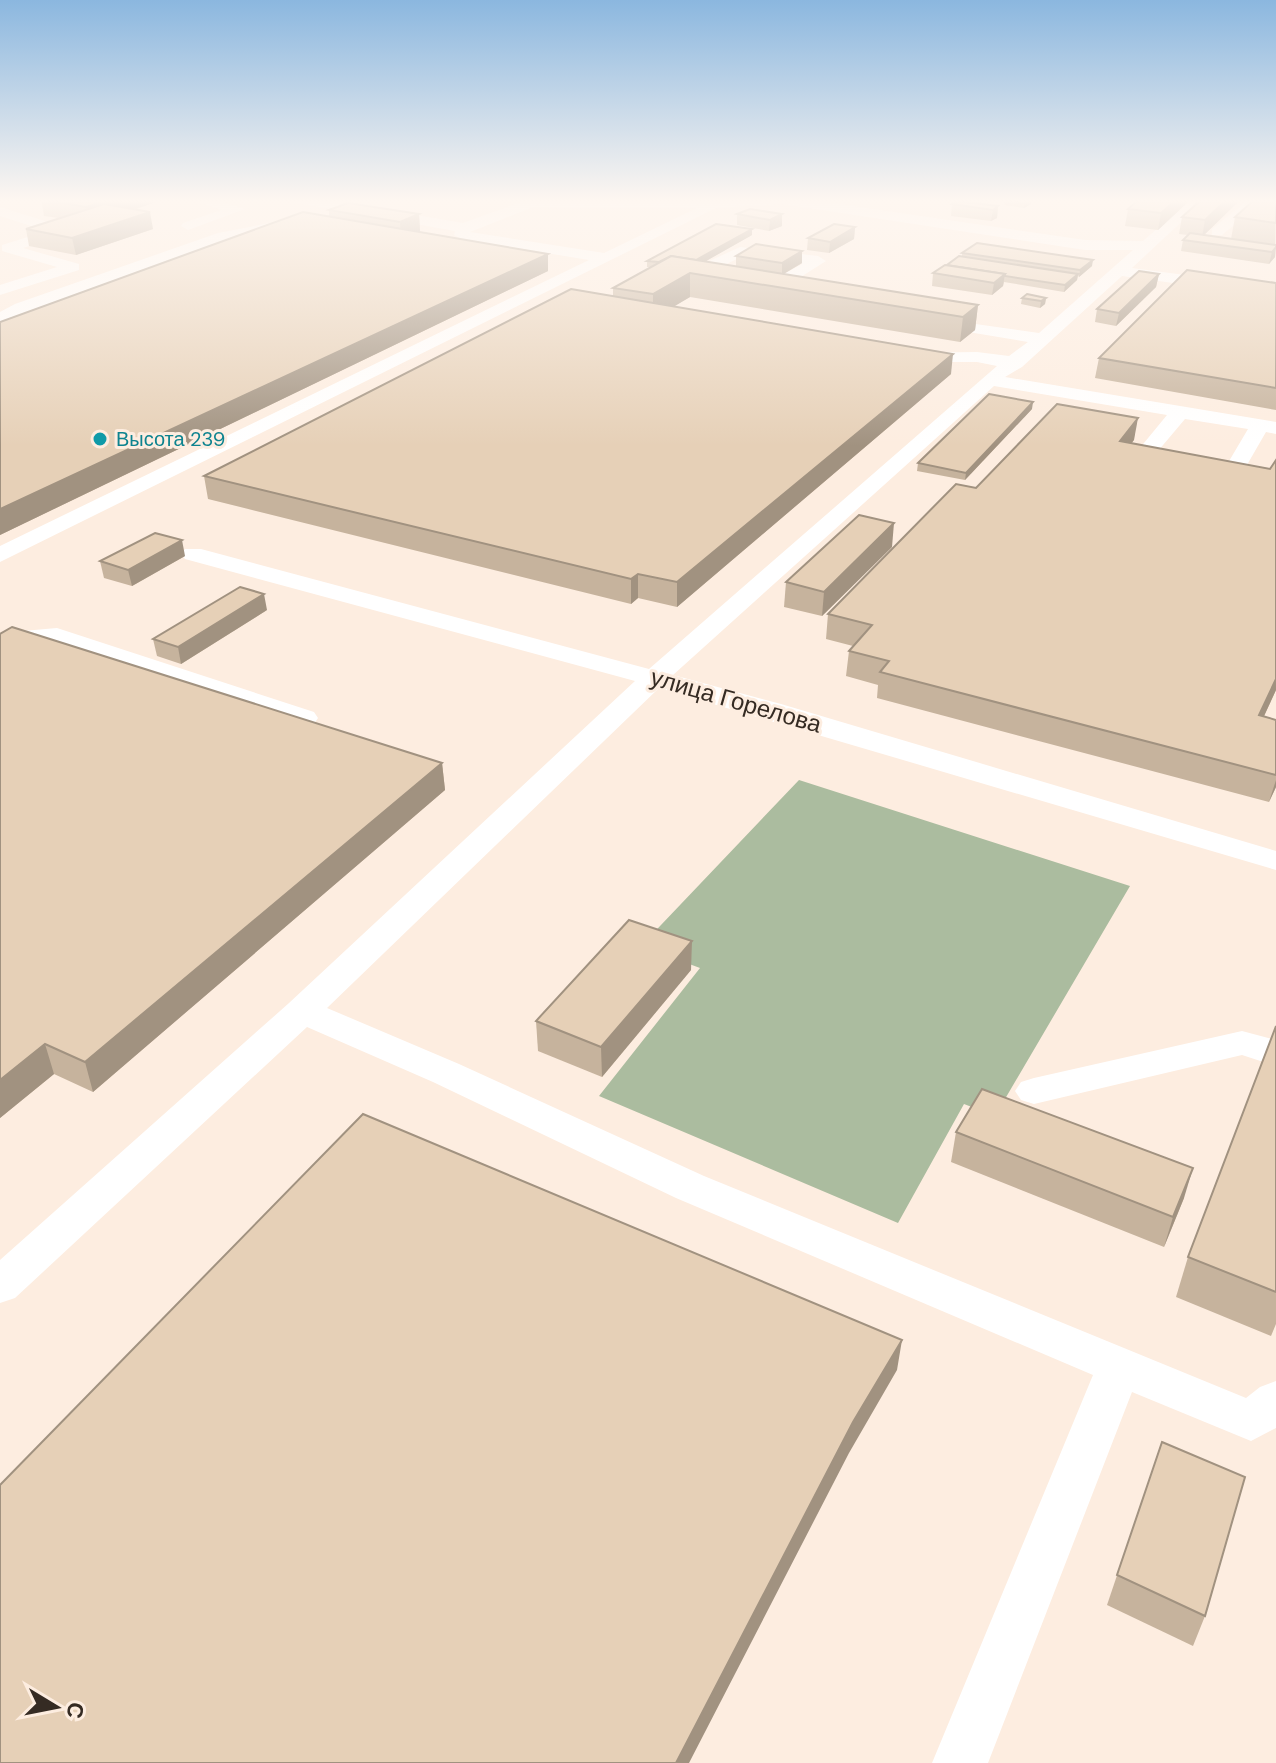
<svg xmlns="http://www.w3.org/2000/svg" width="1276" height="1763" font-family="'DM Sans',sans-serif">
<rect width="100%" height="100%" fill="#fdede0"/>
<path fill="#abbc9f" d="M799 780 1130 886 995 1116 964 1104 898 1223 599 1096 700 968 641 946Z"/>
<g fill="none" stroke-linecap="round" stroke-linejoin="round">
<g fill="#fff" fill-rule="evenodd">
<path d="M188 199H214L245 209 188 230 181 226 183 223 222 210Z"/>
<path d="M290 199H322L463 223 529 199H805L1085 240 1143 241 1191 199H1206L1132 268 1276 287V297L1122 276 1022 367 1005 377 1276 422V434L1266 432 1240 477H1226L1222 473 1248 429 1185 419 1147 464 1140 466 1130 460 1167 415 994 386 673 675 781 704 1276 851V870L659 688 327 1008 459 1064 704 1176 1246 1398 1260 1387 1276 1381V1428L1251 1441 1132 1392 988 1763H932L1093 1375 676 1198 433 1082 307 1027 15 1298 0 1303V1260L289 1003 635 681 185 559 181 554 185 549H201L649 669 997 366 977 362H910L901 357 904 353 977 352 1009 356 1028 342 926 325 923 321 926 317 1039 333 1133 250H1085L782 204 716 208 0 562V546L589 260 461 239 454 235 455 231 297 203ZM533 207 697 208 604 253 470 232Z"/>
<path d="M1249 199H1265L1222 235H1212V229Z"/>
<path d="M0 207 67 228V234L23 248 79 264V270L0 295V285L57 267 2 251V245L47 231 0 216Z"/>
<path d="M301 217 308 221 306 224 226 240 0 324V312L15 304 218 233Z"/>
<path d="M740 247 818 256 826 261 796 280 750 292 744 290V284L784 274 802 264C784 262 763 256 745 257 722 259 693 299 670 279Z"/>
<path d="M57 628 314 712 318 718 314 724 304 726 294 724 55 644 0 649V633Z"/>
<path d="M1242 1031 1276 1040V1066L1242 1055 1034 1104 1021 1100 1015 1091 1021 1082 1034 1078Z"/>
</g>
</g>
<g fill="#c6b39d">
<path d="M41 199H152L153 203 134 210 153 229 76 255 29 246 26 229 59 218 44 216Z"/>
<path d="M1006 199H1032L1031 204 1024 208 1004 205Z"/>
<path d="M1139 199H1190L1189 201 1158 230 1125 226 1128 209Z"/>
<path d="M1202 199H1238L1237 203 1204 235 1231 239 1235 217 1276 199 1275 257 1269 264 1181 251 1183 240 1188 235 1179 234 1182 217Z"/>
<path d="M952 204 998 206 997 218 991 221 951 216Z"/>
<path d="M750 209 782 226 769 231 737 225V214Z"/>
<path d="M329 210 419 214 420 231 418 232 548 271 0 535V322L329 217Z"/>
<path d="M855 227 854 239 829 253 807 250 808 238Z"/>
<path d="M752 235 704 262 736 267V256L802 263 783 274 978 305 975 330 960 342 690 297 674 306 951 374 677 607 638 598 631 604 208 499 204 476 613 296V288L651 267H647V261Z"/>
<path d="M962 253 1092 266 1079 277 1078 276 1077 280 1064 292 1004 282 1003 286 992 295 932 286 933 273 962 257Z"/>
<path d="M1159 274 1156 287 1116 326 1095 322 1097 309Z"/>
<path d="M1276 283V410L1095 378 1099 358Z"/>
<path d="M1022 298H1046L1045 304 1040 308 1021 304Z"/>
<path d="M1032 409 965 480 917 471 918 463Z"/>
<path d="M1134 440 1131 443 1270 469 1276 460V690L1264 716 1276 720V787L1269 802 877 698 878 685 846 676 849 651 853 646 826 639 828 614 976 488Z"/>
<path d="M892 547 822 616 784 607 786 582Z"/>
<path d="M185 556 132 586 104 578 100 561Z"/>
<path d="M267 610 181 664 157 656 153 639Z"/>
<path d="M0 634 442 763 445 790 93 1092 54 1074 0 1118Z"/>
<path d="M691 970 602 1077 538 1051 536 1021Z"/>
<path d="M1276 1026V1324L1271 1336 1176 1297 1188 1257Z"/>
<path d="M956 1132 1184 1198 1164 1247 951 1162Z"/>
<path d="M1162 1442 1205 1616 1193 1646 1107 1605Z"/>
</g>
<g fill="#a19280">
<path d="M112 199H152L153 203 89 224 86 207Z"/>
<path d="M1030 199H1032L1031 204 1024 208 1025 203Z"/>
<path d="M1177 199H1190L1189 201 1158 230 1161 213Z"/>
<path d="M1227 199H1238L1237 203 1202 237 1205 220Z"/>
<path d="M998 206 997 218 991 221 993 210Z"/>
<path d="M150 212 153 229 76 255 72 238Z"/>
<path d="M419 214 420 231 401 239 400 222Z"/>
<path d="M782 214V226L769 231 770 220Z"/>
<path d="M855 227 854 239 829 253 830 242Z"/>
<path d="M752 229V235L685 273V267Z"/>
<path d="M1276 247 1275 257 1269 264 1272 252Z"/>
<path d="M802 251V263L782 275V263Z"/>
<path d="M548 254V271L0 535V509Z"/>
<path d="M1093 260 1092 266 1079 277 1080 270Z"/>
<path d="M690 273V297L653 319V294Z"/>
<path d="M1005 274 1003 286 992 295 994 283Z"/>
<path d="M1078 274 1077 280 1064 292 1065 285Z"/>
<path d="M1159 274 1156 287 1116 326 1119 313Z"/>
<path d="M1046 298 1045 304 1040 308 1041 301Z"/>
<path d="M978 305 975 330 960 342 963 317Z"/>
<path d="M953 354 951 374 677 607V582Z"/>
<path d="M1033 402 1032 409 965 480 966 473Z"/>
<path d="M1138 418 1134 440 1116 463 1120 441Z"/>
<path d="M894 523 892 547 822 616 824 592Z"/>
<path d="M182 540 185 556 132 586 128 570Z"/>
<path d="M638 574V598L631 604V579Z"/>
<path d="M264 594 267 610 181 664 178 647Z"/>
<path d="M1276 679V690L1252 742 1259 715Z"/>
<path d="M442 763 445 790 93 1092 85 1062Z"/>
<path d="M1276 780V787L1269 802Z"/>
<path d="M692 941 691 970 602 1077 601 1047Z"/>
<path d="M45 1044 54 1074 0 1118V1080Z"/>
<path d="M1193 1168 1184 1198 1164 1247 1173 1217Z"/>
<path d="M902 1340 897 1370 849 1453 689 1763H676L853 1422Z"/>
</g>
<g fill="#e6d0b7" stroke="#a19280" stroke-width="2">
<path d="M40 199H112L86 207Z"/>
<path d="M1006 199H1030L1025 203 1005 200Z"/>
<path d="M1139 199H1177L1161 213 1128 209Z"/>
<path d="M1202 199H1227L1205 220 1182 217Z"/>
<path d="M1255 199H1276V223L1235 217Z"/>
<path d="M958 201 998 206 993 210 952 204Z"/>
<path d="M348 203 419 214 400 222 329 210Z"/>
<path d="M104 204 150 212 72 238 26 229Z"/>
<path d="M750 209 782 214 770 220 737 214Z"/>
<path d="M303 212 548 254 0 509V322Z"/>
<path d="M716 224 752 229 696 260 671 256 659 262 647 261Z"/>
<path d="M834 224 855 227 830 242 808 238Z"/>
<path d="M1190 233 1276 245V247L1272 252 1183 240Z"/>
<path d="M977 243 1093 260 1080 270 962 253Z"/>
<path d="M756 244 802 251 782 263 736 256Z"/>
<path d="M671 256 978 305 963 317 690 273 653 294 613 288Z"/>
<path d="M959 256 1078 274 1065 285 1005 276V274L947 265Z"/>
<path d="M945 265 1005 274 994 283 933 273Z"/>
<path d="M1187 270 1276 283V388L1099 358Z"/>
<path d="M1139 271 1159 274 1119 313 1097 309Z"/>
<path d="M571 289 953 354 677 582 638 574 631 579 204 476Z"/>
<path d="M1027 294 1046 298 1041 301 1022 298Z"/>
<path d="M989 394 1033 402 966 473 918 463Z"/>
<path d="M1057 404 1138 418 1120 441 1270 469 1276 460V679L1259 715 1276 720V775L880 672 889 661 849 651 872 625 828 614 956 484 976 488Z"/>
<path d="M859 515 894 523 824 592 786 582Z"/>
<path d="M155 533 182 540 128 570 100 561Z"/>
<path d="M240 587 264 594 178 647 153 639Z"/>
<path d="M12 627 442 763 85 1062 45 1044 0 1080V634Z"/>
<path d="M629 920 692 941 601 1047 536 1021Z"/>
<path d="M1276 1026V1292L1188 1257Z"/>
<path d="M982 1089 1193 1168 1173 1217 956 1132Z"/>
<path d="M363 1114 902 1340 853 1422 676 1763H0V1485Z"/>
<path d="M1162 1442 1245 1477 1205 1616 1117 1575Z"/>
</g>
<linearGradient id="sky" x2="0" y2="1"><stop stop-color="#8bb7df"/><stop offset="0.45" stop-color="#fef7f1"/><stop offset="1" stop-color="#fef7f1" stop-opacity="0"/></linearGradient>
<rect width="1276" height="446" fill="url(#sky)"/>
<circle fill="#0f9aa8" stroke="#fdede0" stroke-width="3" cx="100" cy="439" r="8"/>
<g text-anchor="middle" stroke-width="6" stroke-linejoin="round" paint-order="stroke">
<g font-size="20" fill="#0d838f" stroke="#fdede0" text-anchor="start">
<text x="116" y="446">Высота 239</text>
</g>
<g font-size="24" fill="#352b23" stroke="#fdede0">
<text transform="translate(736 701) rotate(16)" y="8">улица Горелова</text>
</g>
</g>
<g transform="translate(56 1707) rotate(100)" stroke="#fdede0" stroke-width="6" paint-order="stroke">
<path d="M0-6L14 30L0 20L-14 30Z" fill="#352b23"/>
<text y="-12" font-size="22" font-weight="bold" text-anchor="middle" fill="#352b23">С</text>
</g>
</svg>
